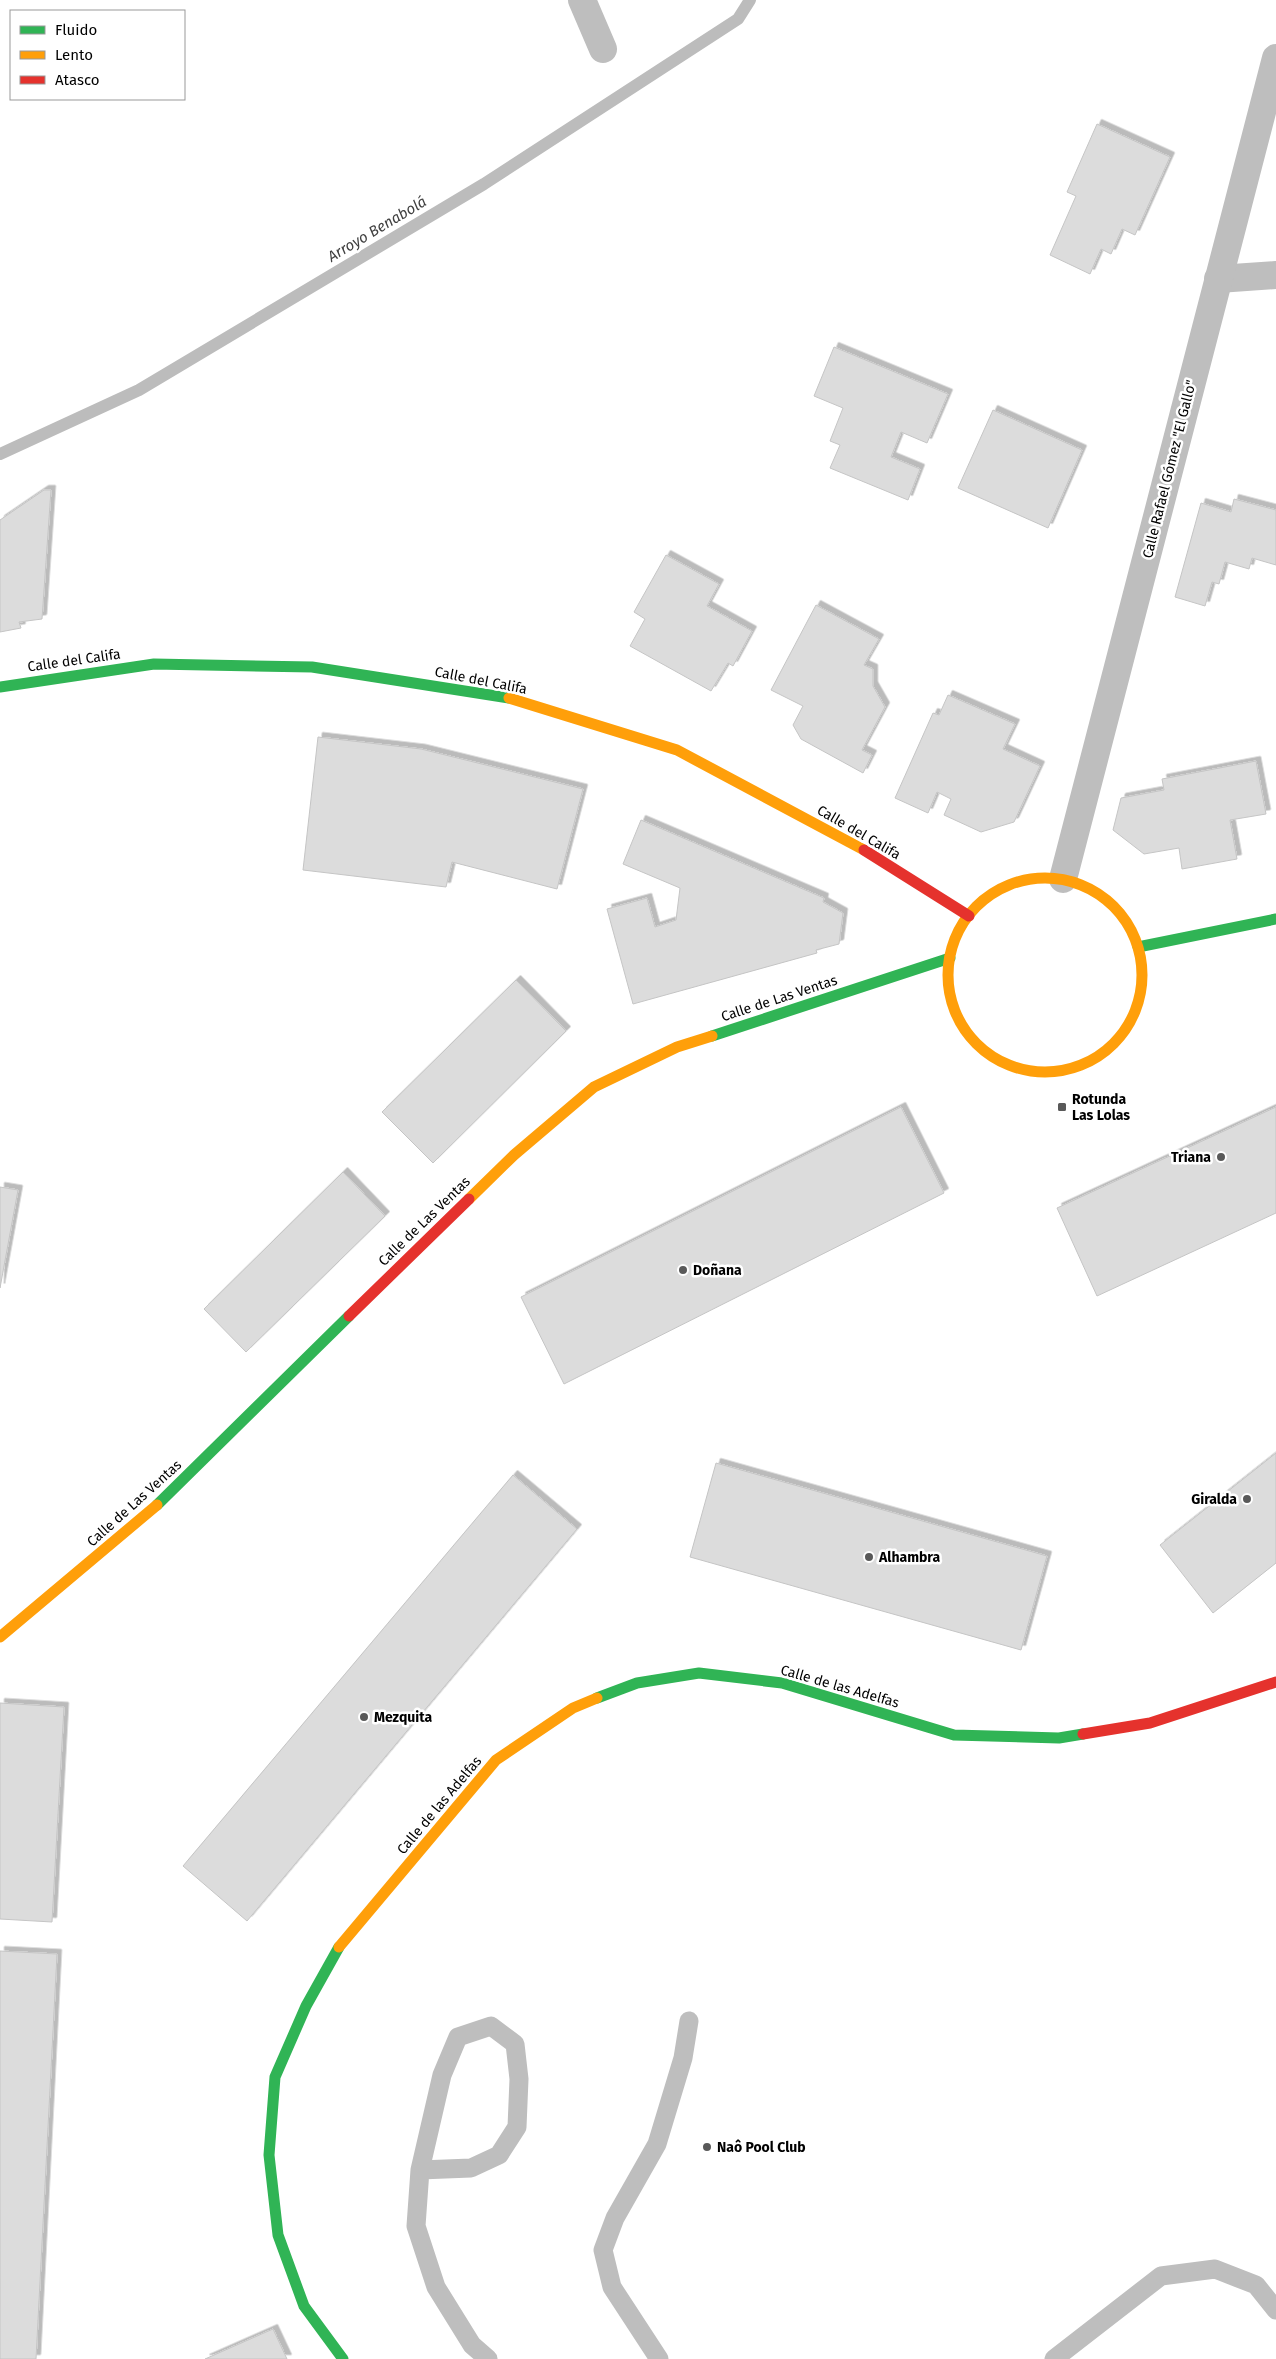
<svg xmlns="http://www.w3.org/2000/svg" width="1276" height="2359" font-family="'Fira Sans',sans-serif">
<defs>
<filter id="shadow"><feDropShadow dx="4.5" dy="-4.5" stdDeviation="0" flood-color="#0004"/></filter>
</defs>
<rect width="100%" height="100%" fill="#fff"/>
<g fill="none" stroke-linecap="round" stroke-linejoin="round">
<path stroke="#bcbcbc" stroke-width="12" d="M0 454 139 390 484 184 738 19 750 0"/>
</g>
<g fill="#dcdcdc" stroke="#c5c5c5" filter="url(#shadow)">
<path d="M1097 124 1170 157 1135 235 1122 229 1111 254 1101 249 1090 274 1050 255 1076 196 1067 192Z"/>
<path d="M834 347 948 394 927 443 901 432 891 457 920 469 908 500 830 468 840 445 830 441 843 408 814 396Z"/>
<path d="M993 410 1082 450 1048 528 958 488Z"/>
<path d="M44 490H51L42 619 19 622 21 628 0 632V520Z"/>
<path d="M1234 499 1276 510V565L1252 558 1249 569 1225 562 1219 584 1212 582 1205 606 1175 597 1201 503 1231 512Z"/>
<path d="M666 555 719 584 707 606 752 631 733 666 728 663 711 691 630 646 645 619 634 612Z"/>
<path d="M816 605 879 639 864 665 873 669V686L885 707 862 750 872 755 863 773 801 739 793 725 803 706 771 690Z"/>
<path d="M948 695 1015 724 1003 749 1040 766 1014 822 981 832 944 815 951 799 937 792 928 813 895 798 933 713 939 715Z"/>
<path d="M318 737 421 749 583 789 557 889 452 862 446 887 303 870Z"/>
<path d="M1256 761 1266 814 1230 820 1237 859 1182 869 1179 848 1144 854 1113 830 1121 798 1164 790 1162 779Z"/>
<path d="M641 820 824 898 823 902 843 913 839 944 816 950 817 953 633 1004 607 909 647 898 655 927 676 920 680 888 623 864Z"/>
<path d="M516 980 566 1031 433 1163 382 1112Z"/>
<path d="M901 1107 944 1193 564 1384 521 1297Z"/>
<path d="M1276 1107V1213L1097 1296 1057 1208Z"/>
<path d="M343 1172 385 1216 246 1352 204 1309Z"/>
<path d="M0 1187 18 1190 0 1288Z"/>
<path d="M1276 1453V1563L1213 1613 1160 1545Z"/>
<path d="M716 1463 1047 1556 1021 1650 690 1557Z"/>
<path d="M513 1475 577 1529 247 1921 183 1866Z"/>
<path d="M0 1703 64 1707 52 1922 0 1919Z"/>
<path d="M0 1951 57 1954 36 2359H0Z"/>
<path d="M273 2329 287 2359H205Z"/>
</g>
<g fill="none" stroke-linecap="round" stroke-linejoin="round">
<g stroke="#bebebe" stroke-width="19">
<path d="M420 2170 471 2168 499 2155 517 2127 519 2079 515 2044 491 2026 458 2037 442 2075 420 2170 416 2226 436 2287 472 2345 488 2359"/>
<path d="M659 2359 612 2287 603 2250 615 2218 657 2144 683 2058 689 2021"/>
<path d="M1054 2359 1161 2276 1215 2269 1256 2285 1276 2310"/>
</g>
<g stroke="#bebebe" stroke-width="28">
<path d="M582 0 603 49"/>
<path d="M1218 279 1276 275"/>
<path d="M1063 879 1276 58"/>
</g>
<g stroke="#30b455" stroke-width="11">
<path d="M0 687 154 664 312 667 509 698"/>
<path d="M1138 947 1276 919"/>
<path d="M712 1036 950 958"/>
<path d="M157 1505 349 1316"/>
<path d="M597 1698 637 1683 699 1673 782 1683 954 1735 1059 1738 1083 1734"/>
<path d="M339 1947 306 2006 275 2077 269 2155 278 2235 304 2306 343 2359"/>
</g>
<g stroke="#ff9f0a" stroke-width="11">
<path d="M509 698 677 750 864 850"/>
<circle cx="1045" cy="975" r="97"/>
<path d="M469 1199 514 1155 594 1087 677 1047 712 1036"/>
<path d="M0 1637 157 1505"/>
<path d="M339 1947 496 1760 573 1708 597 1698"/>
</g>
<g stroke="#e5322d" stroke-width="11">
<path d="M864 850 969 916"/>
<path d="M349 1316 469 1199"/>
<path d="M1083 1734 1150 1723 1276 1682"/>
</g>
</g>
<g fill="#595959" stroke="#fff" stroke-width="2">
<rect x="1057" y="1102" width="10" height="10" rx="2.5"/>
<circle cx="1221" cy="1157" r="5"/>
<circle cx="683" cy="1270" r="5"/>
<circle cx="1247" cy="1499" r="5"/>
<circle cx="869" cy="1557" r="5"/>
<circle cx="364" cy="1717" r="5"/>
<circle cx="707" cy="2147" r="5"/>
</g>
<g text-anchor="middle" stroke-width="5" stroke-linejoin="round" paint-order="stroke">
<g font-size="14" fill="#000" stroke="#fff">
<text transform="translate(1169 469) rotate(-76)" y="5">Calle Rafael Gómez "El Gallo"</text>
<text transform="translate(74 660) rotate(-8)" y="5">Calle del Califa</text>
<text transform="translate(481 680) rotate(11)" y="5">Calle del Califa</text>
<text transform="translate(859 832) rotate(30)" y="5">Calle del Califa</text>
<text transform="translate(779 998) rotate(-18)" y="5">Calle de Las Ventas</text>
<text transform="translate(424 1221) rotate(-44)" y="5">Calle de Las Ventas</text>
<text transform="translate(134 1503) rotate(-42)" y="5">Calle de Las Ventas</text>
<text transform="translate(840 1686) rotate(16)" y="5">Calle de las Adelfas</text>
<text transform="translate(439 1805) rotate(-50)" y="5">Calle de las Adelfas</text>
</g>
<g font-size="14" font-weight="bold" fill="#000" stroke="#fff" text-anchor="start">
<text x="1072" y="1104">Rotunda<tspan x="1072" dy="16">Las Lolas</tspan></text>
<text x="1211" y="1162" text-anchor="end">Triana</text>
<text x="693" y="1275">Doñana</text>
<text x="1237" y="1504" text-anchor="end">Giralda</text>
<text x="879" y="1562">Alhambra</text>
<text x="374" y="1722">Mezquita</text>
<text x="717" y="2152">Naô Pool Club</text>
</g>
<g font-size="15" font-style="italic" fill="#404040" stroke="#fff">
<text transform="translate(377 229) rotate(-31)" y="5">Arroyo Benabolá</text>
</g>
</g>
<rect x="10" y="10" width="175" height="90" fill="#ffffff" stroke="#999999"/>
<rect x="20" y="26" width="25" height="8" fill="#30b455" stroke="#999999"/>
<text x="55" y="35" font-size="15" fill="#000000">Fluido</text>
<rect x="20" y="51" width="25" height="8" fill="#ff9f0a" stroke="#999999"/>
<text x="55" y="60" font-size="15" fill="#000000">Lento</text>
<rect x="20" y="76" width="25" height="8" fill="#e5322d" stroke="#999999"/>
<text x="55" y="85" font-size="15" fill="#000000">Atasco</text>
</svg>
